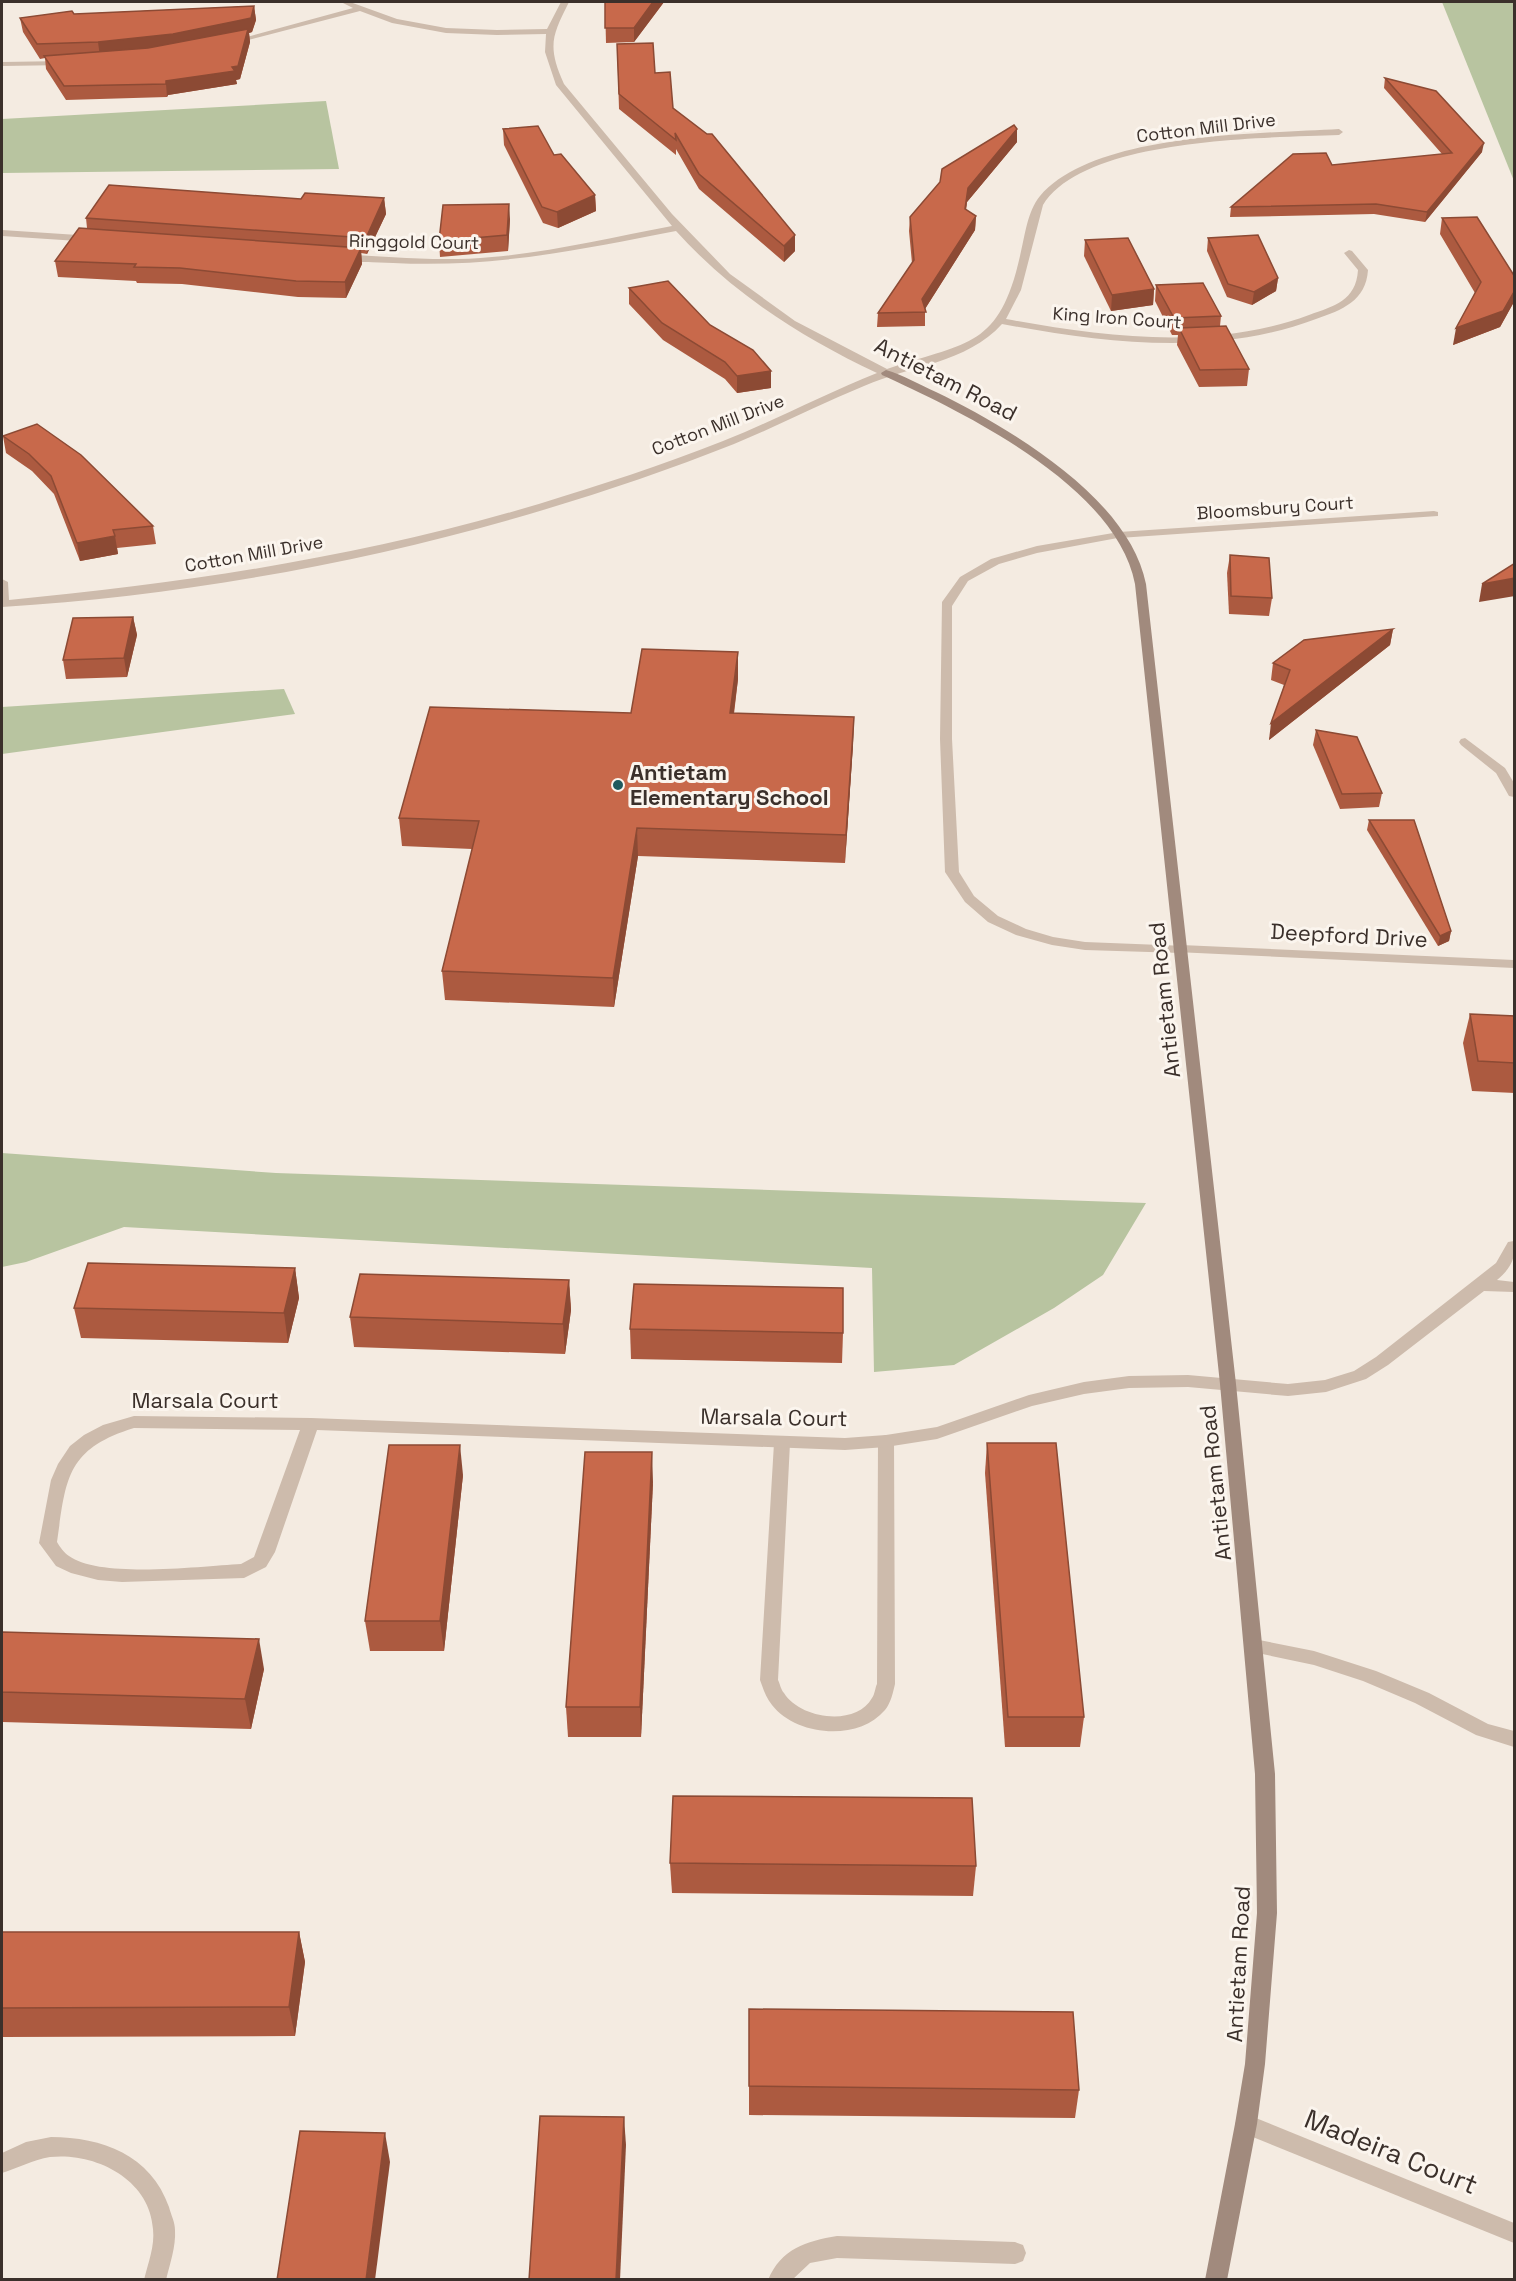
<svg xmlns="http://www.w3.org/2000/svg" width="1516" height="2281" font-family="'Space Grotesk',sans-serif">
<rect width="100%" height="100%" fill="#f4ebe1"/>
<g fill="#b8c4a0">
<path d="M1442 2H1514V181Z"/>
<path d="M326 101 339 169 2 173V119Z"/>
<path d="M284 689 295 714 2 754V707Z"/>
<path d="M2 1153 276 1173 1146 1203 1103 1275 1054 1308 954 1365 874 1372 872 1268 124 1227 26 1262 2 1267Z"/>
</g>
<g fill="none" stroke-linecap="round" stroke-linejoin="round">
<g fill="#cdbbac" fill-rule="evenodd">
<path d="M1119 532 1125 535 1123 537 1037 553 999 564 968 581 952 606V739L959 872 974 896 998 916 1026 929 1053 937 1085 942 1186 946 1188 949 1181 953 1085 950 1052 945 1016 935 988 922 965 902 945 872 940 739 942 602 960 577 991 559 1037 546Z"/>
<path d="M886 1435 892 1437 894 1441 895 1684C893 1692 891 1703 885 1710 858 1742 796 1736 772 1705 766 1698 763 1688 760 1680L774 1443 776 1439 782 1437 788 1439 790 1443 778 1680C780 1684 781 1690 784 1693 800 1719 856 1727 872 1698 875 1694 875 1688 877 1684L878 1441 880 1437Z"/>
<path d="M837 2236 1015 2242 1023 2245 1026 2253 1023 2261 1015 2264 837 2258 810 2263 792 2280H768C781 2249 806 2241 837 2236Z"/>
</g>
<g fill="#cdbbac" fill-rule="evenodd">
<path d="M341 2H350L397 19 446 28 497 30 547 29 561 2H569C552 36 547 46 564 84L672 214 730 274 795 321 887 369C965 342 999 350 1020 256 1025 236 1027 212 1040 196 1095 132 1260 134 1339 129L1343 132 1339 135C1267 138 1085 137 1043 205L1021 290 1006 319C1105 337 1212 351 1309 315 1334 306 1356 301 1358 270L1344 253 1349 250 1352 251 1368 270C1366 301 1342 310 1316 319 1215 357 1105 343 1002 324 967 363 909 366 864 386 820 404 778 426 734 444 504 535 248 592 2 607V579L8 582 9 600C196 582 381 554 561 497 623 478 685 457 745 432 789 413 832 391 877 373 801 337 733 294 676 231 578 250 494 268 393 263 375 262 355 263 338 259L336 257 341 254C391 257 442 262 492 257 553 252 612 237 672 226L556 85 545 52 546 34 497 35 446 33 392 23 360 11 229 45 225 43 353 8Z"/>
<path d="M65 61 69 63 68 65 2 66V62Z"/>
<path d="M2 230 93 236 98 239 93 242 2 236Z"/>
<path d="M1434 511 1438 512V516L1119 538 1113 535 1119 532Z"/>
<path d="M1465 738 1505 768 1514 783V797L1509 796 1496 773 1461 745 1459 742 1461 739Z"/>
<path d="M1181 945 1514 960V968L1176 952 1174 949Z"/>
<path d="M1514 1241C1516 1259 1511 1268 1497 1280L1514 1282V1292L1484 1291 1388 1365 1366 1379 1326 1392 1288 1396 1188 1387 1129 1388 1084 1394 1032 1406 937 1439 886 1447 845 1450 317 1430 275 1552 266 1567 244 1578 122 1582 98 1580 71 1573 56 1566 39 1543 51 1480 58 1464 70 1446 84 1435 103 1425 134 1416 311 1418 845 1438 886 1435 937 1427 1029 1395 1084 1382 1129 1376 1188 1375 1288 1384 1325 1380 1354 1371 1376 1357 1496 1263 1508 1242ZM134 1428 300 1430 254 1557 241 1564C202 1566 100 1579 69 1556 64 1553 60 1547 57 1542 66 1479 66 1449 134 1428Z"/>
<path d="M1254 1639 1314 1651 1376 1671 1429 1693 1488 1724 1514 1731V1747L1476 1735 1415 1703 1363 1681 1314 1665 1248 1651 1245 1646 1248 1641Z"/>
<path d="M1246 2114 1514 2223V2243L1238 2131 1235 2124 1238 2117Z"/>
<path d="M51 2137C102 2137 151 2155 169 2207 171 2215 175 2222 175 2230 176 2247 170 2263 166 2280H144C148 2263 155 2246 153 2229 150 2179 95 2152 50 2157 33 2160 18 2168 2 2173V2153L26 2142Z"/>
</g>
<path fill="#a18a7d" fill-rule="evenodd" d="M886 370C903 375 920 385 936 392 1010 428 1129 498 1146 584L1236 1384 1275 1774 1277 1913 1265 2064 1257 2124 1227 2280H1205L1235 2124 1245 2064 1257 1913 1255 1774 1220 1384 1135 584C1116 486 965 413 882 375L881 373Z"/>
</g>
<g fill="#ac5a40">
<path d="M605 2H664L634 42 606 43Z"/>
<path d="M254 6 256 20 252 32 249 33 250 42 240 79 236 80 237 84 168 95 167 97 66 100 46 69 45 58 40 59 23 32 20 18 74 14Z"/>
<path d="M617 44 655 73 673 108 795 251 784 262 699 189 676 149V155L619 109Z"/>
<path d="M1385 78 1482 152 1425 222 1374 214 1230 217 1231 207 1332 165 1442 154 1384 88Z"/>
<path d="M503 129 595 195 596 211 558 228 543 223 504 145Z"/>
<path d="M1017 129V142L967 202 966 210 976 216 975 230 925 309V326L877 327 878 313 912 263 909 231 910 217Z"/>
<path d="M384 198 386 214 367 254 361 253 362 264 346 298 298 297 182 284 137 283 136 281 58 277 55 261 87 228 86 218 301 199Z"/>
<path d="M1442 218 1515 277V300L1500 327 1453 345 1475 293 1440 234Z"/>
<path d="M510 219 508 251 440 257 439 241Z"/>
<path d="M1208 238 1278 278 1276 291 1252 305 1227 297 1207 251Z"/>
<path d="M1085 240 1154 289 1153 305 1111 311 1084 256Z"/>
<path d="M1156 285 1221 316 1220 326 1249 369 1247 386 1199 387 1177 345 1178 335H1172L1155 301Z"/>
<path d="M629 288 710 325 771 371V388L737 393 725 379 663 340 629 304Z"/>
<path d="M3 436 153 526 156 544 117 548 118 554 80 561 54 494 32 471 6 453Z"/>
<path d="M1230 555 1272 598 1269 616 1229 614 1227 573Z"/>
<path d="M133 617 137 635 127 677 66 679 63 660Z"/>
<path d="M1393 629 1390 645 1269 740 1284 685 1271 680 1273 663Z"/>
<path d="M738 679 734 714 854 717 853 745 845 863 638 856 614 1007 445 1000 442 971 472 849 402 846 399 818 631 713Z"/>
<path d="M1316 730 1382 793 1379 807 1340 809 1313 745Z"/>
<path d="M1369 820 1451 931 1449 941 1438 946 1367 830Z"/>
<path d="M1470 1014 1515 1016V1093L1472 1091 1463 1043Z"/>
<path d="M295 1268 299 1298 288 1343 81 1338 74 1308Z"/>
<path d="M569 1280 571 1310 565 1354 354 1347 350 1317Z"/>
<path d="M630 1329 843 1333 842 1363 631 1359Z"/>
<path d="M987 1443 1084 1717 1080 1747H1005L985 1473Z"/>
<path d="M463 1475 444 1651H370L365 1621Z"/>
<path d="M653 1482 641 1737H568L566 1707Z"/>
<path d="M2 1632 264 1669 251 1729 2 1722Z"/>
<path d="M670 1863 976 1866 973 1896 672 1893Z"/>
<path d="M2 1932H299L305 1962 295 2036 2 2037Z"/>
<path d="M749 2009 1079 2090 1075 2118 749 2115Z"/>
</g>
<g fill="#8c4a34">
<path d="M653 2H664L634 42V28Z"/>
<path d="M254 6 256 20 252 32 249 33 250 42 240 79 236 80 237 84 168 95 167 97 166 84 100 57 98 42Z"/>
<path d="M1017 129V142L967 202 964 223 968 188Z"/>
<path d="M1484 143 1482 152 1425 222 1427 212Z"/>
<path d="M595 195 596 211 558 228 557 212Z"/>
<path d="M384 198 386 214 367 254 366 238Z"/>
<path d="M509 204 510 219 508 251 507 235Z"/>
<path d="M976 216 975 230 923 312 922 299Z"/>
<path d="M795 235V251L784 262V246Z"/>
<path d="M361 248 362 264 346 298 345 282Z"/>
<path d="M1278 278 1276 291 1252 305 1254 292Z"/>
<path d="M1154 289 1153 305 1111 311 1112 295Z"/>
<path d="M1515 290V300L1500 327 1453 345 1456 328Z"/>
<path d="M771 371V388L737 393V376Z"/>
<path d="M115 536 118 554 80 561 77 543Z"/>
<path d="M1515 578V596L1479 602 1482 584Z"/>
<path d="M133 617 137 635 127 677 124 658Z"/>
<path d="M1393 629 1390 645 1269 740 1271 723Z"/>
<path d="M738 652V679L730 741V713Z"/>
<path d="M854 717 853 745 845 863 846 835Z"/>
<path d="M637 828 638 856 614 1007 613 978Z"/>
<path d="M1451 931 1449 941 1438 946 1440 936Z"/>
<path d="M295 1268 299 1298 288 1343 284 1313Z"/>
<path d="M569 1280 571 1310 565 1354 563 1324Z"/>
<path d="M460 1445 463 1475 444 1651 440 1621Z"/>
<path d="M652 1452 653 1482 641 1737 640 1707Z"/>
<path d="M259 1639 264 1669 251 1729 245 1699Z"/>
<path d="M299 1932 305 1962 295 2036 289 2007Z"/>
<path d="M624 2117 626 2145 620 2280H616Z"/>
<path d="M385 2133 390 2162 375 2280H366Z"/>
</g>
<g fill="#c8694b" stroke="#8c4a34" stroke-width="1.5">
<path d="M605 2H653L634 28H605Z"/>
<path d="M254 6 251 18 237 21 173 34 98 42 37 44 20 18 72 11 74 14Z"/>
<path d="M248 29 238 66 232 67 235 71 166 81V84L64 86 44 56 148 48Z"/>
<path d="M653 43 655 73 670 72 673 108 707 134H712L795 235 784 246 699 174 675 133 676 140 619 94 617 44Z"/>
<path d="M1385 78 1436 91 1484 143 1427 212 1376 204 1231 207 1293 154 1326 153 1332 165 1452 153Z"/>
<path d="M1014 125 1017 129 968 188 965 209 976 216 922 299 926 312 878 313 914 260 910 217 940 182 942 169Z"/>
<path d="M538 126 554 155 561 154 595 195 557 212 542 207 503 129Z"/>
<path d="M109 185 301 199 305 193 384 198 366 238 86 218Z"/>
<path d="M509 204 507 235 439 241 443 205Z"/>
<path d="M1477 217 1515 277V290L1503 311 1456 328 1481 282 1442 218Z"/>
<path d="M79 228 361 248 345 282 296 281 180 268 134 267 136 264 55 261Z"/>
<path d="M1258 235 1278 278 1254 292 1228 284 1208 238Z"/>
<path d="M1128 238 1154 289 1112 295 1085 240Z"/>
<path d="M668 281 710 325 753 350 771 371 737 376 725 362 662 323 629 288Z"/>
<path d="M1203 283 1221 316 1174 318 1156 285Z"/>
<path d="M1226 326 1249 369 1200 370 1179 328Z"/>
<path d="M37 424 81 455 153 526 113 530 115 536 77 543 51 476 29 454 3 436Z"/>
<path d="M1230 555 1269 558 1272 598 1231 596Z"/>
<path d="M1515 563V578L1482 584Z"/>
<path d="M133 617 124 658 63 660 73 618Z"/>
<path d="M1393 629 1271 723 1290 670 1273 663 1304 640Z"/>
<path d="M642 649 738 652 730 713 854 717 846 835 637 828 613 978 442 971 479 821 399 818 430 707 631 713Z"/>
<path d="M1316 730 1357 737 1382 793 1342 794Z"/>
<path d="M1369 820H1414L1451 931 1440 936Z"/>
<path d="M1470 1014 1515 1016V1063L1478 1061Z"/>
<path d="M88 1263 295 1268 284 1313 74 1308Z"/>
<path d="M360 1274 569 1280 563 1324 350 1317Z"/>
<path d="M634 1284 843 1288V1333L630 1329Z"/>
<path d="M987 1443H1056L1084 1717H1008Z"/>
<path d="M389 1445H460L440 1621H365Z"/>
<path d="M585 1452H652L640 1707H566Z"/>
<path d="M2 1632 259 1639 245 1699 2 1692Z"/>
<path d="M673 1796 972 1798 976 1866 670 1863Z"/>
<path d="M2 1932H299L289 2007 2 2008Z"/>
<path d="M749 2009 1073 2012 1079 2090 749 2086Z"/>
<path d="M540 2116 624 2117 616 2280H529Z"/>
<path d="M300 2131 385 2133 366 2280H277Z"/>
</g>
<circle fill="#1f5a5e" stroke="#fbf5ee" stroke-width="2" cx="618" cy="785" r="6"/>
<g text-anchor="middle" stroke-width="6" stroke-linejoin="round" paint-order="stroke">
<g font-size="18" fill="#3b302b" stroke="#fbf5ee">
<text transform="translate(1206 128) rotate(-7)" y="6">Cotton Mill Drive</text>
<text transform="translate(414 242) rotate(1)" y="6">Ringgold Court</text>
<text transform="translate(1117 318) rotate(4)" y="6">King Iron Court</text>
<text transform="translate(718 425) rotate(-21)" y="6">Cotton Mill Drive</text>
<text transform="translate(1275 508) rotate(-4)" y="6">Bloomsbury Court</text>
<text transform="translate(254 554) rotate(-10)" y="6">Cotton Mill Drive</text>
</g>
<g font-size="22" fill="#3b302b" stroke="#fbf5ee">
<text transform="translate(946 379) rotate(27)" y="8">Antietam Road</text>
<text transform="translate(1349 935) rotate(3)" y="8">Deepford Drive</text>
<text transform="translate(1164 1000) rotate(-96)" y="8">Antietam Road</text>
<text x="205" y="1408">Marsala Court</text>
<text transform="translate(774 1417) rotate(1)" y="8">Marsala Court</text>
<text transform="translate(1215 1483) rotate(-96)" y="8">Antietam Road</text>
<text transform="translate(1238 1964) rotate(-87)" y="8">Antietam Road</text>
</g>
<g font-size="22" font-weight="bold" fill="#3b302b" stroke="#fbf5ee" text-anchor="start">
<text x="630" y="780">Antietam<tspan x="630" dy="25">Elementary School</tspan></text>
</g>
<g font-size="27" fill="#3b302b" stroke="#fbf5ee">
<text transform="translate(1391 2152) rotate(22)" y="9">Madeira Court</text>
</g>
</g>
<rect width="1516" height="2281" fill="none" stroke="#3b302b" stroke-width="6"/>
</svg>
